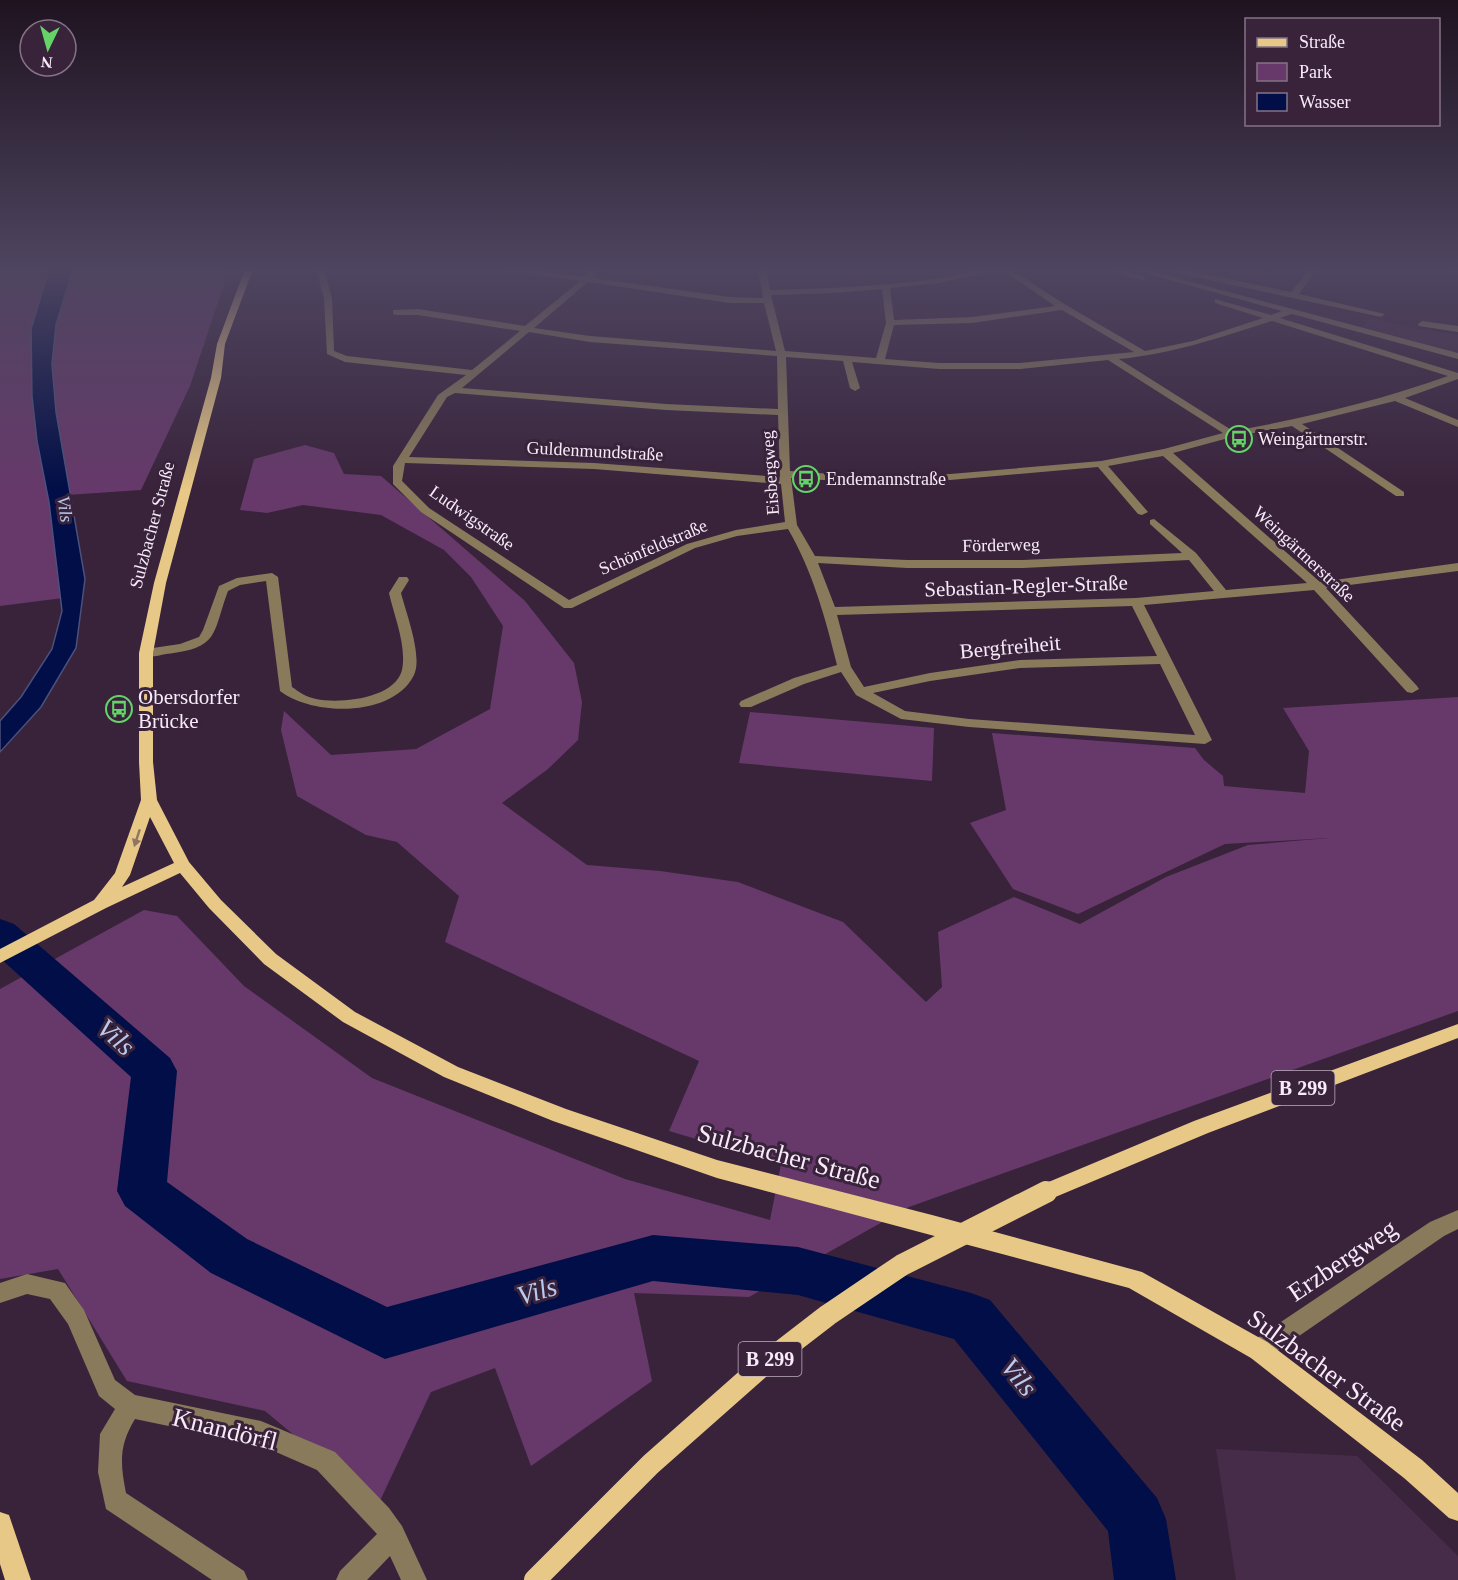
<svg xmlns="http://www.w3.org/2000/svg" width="1458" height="1580" font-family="'Times New Roman',serif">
<rect width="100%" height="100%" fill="#39233b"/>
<g fill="#472c49">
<path d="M1372 318 1413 328 1458 335V353L1362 327Z"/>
<path d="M1216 1449 1357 1456 1458 1556V1580H1236Z"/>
</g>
<g fill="#66396a">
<path d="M0 269H229L190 386 141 490 52 496 71 597 0 606Z"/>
<path d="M305 445 334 453 344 474 381 476 525 601 574 663 582 702 578 740 548 769 502 803 587 865 660 871 738 882 843 922 926 1002 942 987 938 932 1014 897 1080 924 1166 877 1248 845 1329 838 1225 844 1078 914 1013 889 970 823 1006 810 992 733 1195 748 1204 760 1223 776 1224 786 1305 793 1309 751 1283 708 1458 697V1011L909 1207 749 1297 634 1293 652 1381 531 1466 495 1368 431 1392 378 1505 265 1411 127 1381 58 1269 0 1279V989L144 910 177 916 244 986 372 1078 625 1179 770 1220 781 1164 669 1131 699 1061 445 942 459 896 397 842 366 835 297 796 281 730 284 711 331 755 416 749 490 709 503 626 471 577 444 550 381 515 303 505 267 513 240 510 254 459Z"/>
<path d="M750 712 934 728 932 781 739 763Z"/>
</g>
<path fill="#010e47" stroke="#4b507c" stroke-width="1.5" d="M49 269H73L56 325 52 364 56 412 85 579 76 648 41 707 0 752V721L21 697 52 649 62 611 49 502 37 441 32 396 31 329Z"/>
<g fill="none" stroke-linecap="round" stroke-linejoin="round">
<path fill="#010e47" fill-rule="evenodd" d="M0 919 14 924 170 1058 177 1071 167 1182 247 1239 387 1307 653 1235 798 1247 971 1293 990 1300 1157 1498 1166 1519 1176 1580H1114L1108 1531 954 1339 798 1295 653 1281 385 1359 211 1273 125 1206 117 1191 131 1077 0 958Z"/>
<g fill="#897a5b" fill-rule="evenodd">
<path d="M316 269H324L332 298 334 351 347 356 472 370 520 331 418 315H396L393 314V310L418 309 525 326 580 281 512 271 508 269H526L585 277 591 269H599L593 278 730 297 763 298 758 269H766L770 290C825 289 881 286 936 279 957 276 975 269 996 269L995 271 938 283 890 288 894 320 972 317 1055 306 1001 269H1010L1066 305 1145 351 1193 341 1263 318 1215 303V299L1271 315 1282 311 1130 269H1142L1458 353V359L1292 314 1280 318 1458 373V379L1405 398 1458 420V427L1395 401 1302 424 1404 492V496H1396L1292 426 1232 437 1173 453 1320 582 1458 563V571L1326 588 1417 686 1419 689 1412 693 1407 692 1314 590 1144 605 1212 740 1205 744 969 727 901 719 856 695 841 672 804 684 751 707H741L739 704 741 701 794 678 837 665C825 617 813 572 788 529L737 536 695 548 572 608H564L421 512 393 484V466L438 395 466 375 345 362 327 354 324 298ZM588 282 730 303H764L776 351 590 336 534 328ZM882 289 886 323 876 358 785 351 771 295 833 293ZM1062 310 1134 352 1020 363H939L885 359 894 325 972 323ZM1272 321 1448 376C1378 401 1306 418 1233 431L1119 359C1172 354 1221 337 1272 321ZM529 332 590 342 777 356 778 409 666 404 462 388ZM786 357 843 361 850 388 855 391 860 388 852 362 939 369H1020L1108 360 1223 433 1164 449 1101 461 950 474 874 477 790 471ZM455 393 666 410 778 415 780 477 594 463 409 457 447 397ZM1163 456 1307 583 1226 590 1196 553 1154 519 1150 520V524L1182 553 1023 560H907L815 556 797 525 791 478 874 483 950 480 1098 467 1138 514 1142 515 1148 512 1108 466ZM405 463 594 469 781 484 785 522 736 530 687 544 569 600 429 508 402 481ZM1189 560 1214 591 1136 598 835 607 818 563 907 568H1023ZM1132 606 1157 656 1020 660 930 673 864 687 851 667 837 615ZM1160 664 1195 735 969 719 905 711 873 693 930 681 1020 668Z"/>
<path d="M1105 269H1117L1147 278 1143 280Z"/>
<path d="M1180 269 1291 292 1309 269H1317L1299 294 1385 314 1381 317 1177 273 1176 271Z"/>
<path d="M1444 269H1458V272Z"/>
<path d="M1422 321 1458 326V332L1419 326 1418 324Z"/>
<path d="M272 573 278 577 292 687C299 692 306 697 316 699 339 704 395 699 402 670 407 646 394 616 389 593L399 577H407L409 580 401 593C406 613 423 656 414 675 393 718 312 716 280 691L266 581 240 585 228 591C212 634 220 648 166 654 157 656 146 659 139 653L146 649 180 644 199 637 203 630 219 586 237 578Z"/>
<path d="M1458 1210V1229L1444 1236 1267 1358 1259 1361 1251 1358 1248 1350 1251 1342 1430 1222Z"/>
<path d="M27 1274 65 1283 84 1310 115 1380 135 1395 261 1421 335 1452 389 1508 402 1526 427 1580H401L390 1556 367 1580H336L340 1571 377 1534 317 1470 260 1445 135 1419C119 1445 120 1463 126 1493L244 1571 248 1580H212L106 1509 98 1472 100 1434 115 1409 99 1396 68 1324 50 1299 27 1294 0 1303V1283Z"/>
</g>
<g fill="#e8c886" fill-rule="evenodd">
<path d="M245 269H253L225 344 221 378 166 583 153 653V762L157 800 189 862 221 900 276 954 355 1012 458 1067 566 1109 717 1160 932 1215 1142 1272 1267 1342 1422 1460 1458 1493V1521L1449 1518 1404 1478 1251 1358 1129 1288 717 1178 553 1121 444 1077 343 1022 264 964 209 908 180 873 106 908 0 963V949L94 900 115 873 141 800 139 762V653L154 583 211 378 217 344ZM150 817 174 863 122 887 130 875Z"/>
<path d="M1458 1024V1038L1208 1133 1053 1198 1046 1201 1039 1198 1036 1192 1039 1186 1194 1121Z"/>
<path d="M0 1512 9 1515 31 1580H5L0 1564Z"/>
</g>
<path stroke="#e8c886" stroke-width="22" d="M535 1580 651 1464 763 1365 828 1315 902 1265 1046 1192"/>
</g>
<defs><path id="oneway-solid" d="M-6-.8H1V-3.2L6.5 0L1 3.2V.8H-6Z" transform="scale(1.5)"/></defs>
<use fill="#907660" href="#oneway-solid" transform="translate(137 838) rotate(108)"/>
<linearGradient id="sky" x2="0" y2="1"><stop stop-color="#1f1320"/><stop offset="0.55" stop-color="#4e4560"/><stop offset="1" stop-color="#4e4560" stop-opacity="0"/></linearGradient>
<rect width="1458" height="490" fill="url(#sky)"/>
<defs>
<symbol id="bus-ring" viewBox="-11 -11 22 22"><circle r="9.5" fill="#39233b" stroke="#64d468" stroke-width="1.5"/><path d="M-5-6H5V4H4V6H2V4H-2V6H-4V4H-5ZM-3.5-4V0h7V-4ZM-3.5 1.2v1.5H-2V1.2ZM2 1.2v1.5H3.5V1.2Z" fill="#64d468"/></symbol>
</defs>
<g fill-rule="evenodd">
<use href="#bus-ring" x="1224" y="424" width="30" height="30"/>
<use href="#bus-ring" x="791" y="464" width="30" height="30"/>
<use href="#bus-ring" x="104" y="694" width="30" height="30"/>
</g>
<g text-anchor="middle" stroke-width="6" stroke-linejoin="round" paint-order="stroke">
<g font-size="18" fill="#f8eaf9" stroke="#39233b" text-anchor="start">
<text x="1258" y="445">Weingärtnerstr.</text>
<text x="826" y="485">Endemannstraße</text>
</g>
<g font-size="18" fill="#f8eaf9" stroke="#39233b">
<text transform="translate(595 451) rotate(3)" y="6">Guldenmundstraße</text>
<text transform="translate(770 473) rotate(-94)" y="6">Eisbergweg</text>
<text transform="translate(472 518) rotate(35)" y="6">Ludwigstraße</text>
<text transform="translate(152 525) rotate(-75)" y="6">Sulzbacher Straße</text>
<text transform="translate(1001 545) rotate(-1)" y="6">Förderweg</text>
<text transform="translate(653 547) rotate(-23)" y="6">Schönfeldstraße</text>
<text transform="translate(1304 554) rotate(43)" y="6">Weingärtnerstraße</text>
</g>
<g font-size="18" font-style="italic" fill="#b8caee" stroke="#39233b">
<text transform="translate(65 509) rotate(82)" y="6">Vils</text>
</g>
<g fill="#39233b" stroke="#bfaec0" stroke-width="1.5">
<rect x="1271.5" y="1071" width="63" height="34" rx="4.5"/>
<rect x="738.5" y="1342" width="63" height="34" rx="4.5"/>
</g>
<g font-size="20" font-weight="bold" fill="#f8eaf9">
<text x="1303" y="1095">B 299</text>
<text x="770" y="1366">B 299</text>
</g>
<g font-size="21" fill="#f8eaf9" stroke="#39233b">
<text transform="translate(1026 586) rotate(-2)" y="7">Sebastian-Regler-Straße</text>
<text transform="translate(1010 647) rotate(-5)" y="7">Bergfreiheit</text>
</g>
<g font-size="21" fill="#f8eaf9" stroke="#39233b" text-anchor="start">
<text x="138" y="704">Obersdorfer<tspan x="138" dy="24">Brücke</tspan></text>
</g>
<g font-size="26" fill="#f8eaf9" stroke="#39233b">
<text transform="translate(789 1156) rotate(15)" y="9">Sulzbacher Straße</text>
<text transform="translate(1342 1260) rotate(-34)" y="9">Erzbergweg</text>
<text transform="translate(1327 1370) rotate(36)" y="9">Sulzbacher Straße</text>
<text transform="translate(225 1429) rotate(14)" y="9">Knandörfl</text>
</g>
<g font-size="27" font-style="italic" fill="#b8caee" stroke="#39233b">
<text transform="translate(116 1037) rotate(42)" y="9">Vils</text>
<text transform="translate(537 1291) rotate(-16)" y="9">Vils</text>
<text transform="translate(1019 1377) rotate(51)" y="9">Vils</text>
</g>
</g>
<rect x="1245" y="18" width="195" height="108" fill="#39233b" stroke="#857387" stroke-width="1.5"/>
<rect x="1257" y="38" width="30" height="9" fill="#e8c886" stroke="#857387" stroke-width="1.5"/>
<text x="1299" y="48" font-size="18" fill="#f8eaf9">Straße</text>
<rect x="1257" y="63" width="30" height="18" fill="#66396a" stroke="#857387" stroke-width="1.5"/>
<text x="1299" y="78" font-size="18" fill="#f8eaf9">Park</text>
<rect x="1257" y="93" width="30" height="18" fill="#010e47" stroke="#857387" stroke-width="1.5"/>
<text x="1299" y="108" font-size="18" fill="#f8eaf9">Wasser</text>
<g transform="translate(48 48) rotate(185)"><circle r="28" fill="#39233b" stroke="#857387" stroke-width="1.5"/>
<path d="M0-4.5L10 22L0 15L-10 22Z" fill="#64d468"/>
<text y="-9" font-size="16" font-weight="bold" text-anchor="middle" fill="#f8eaf9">N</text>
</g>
</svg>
